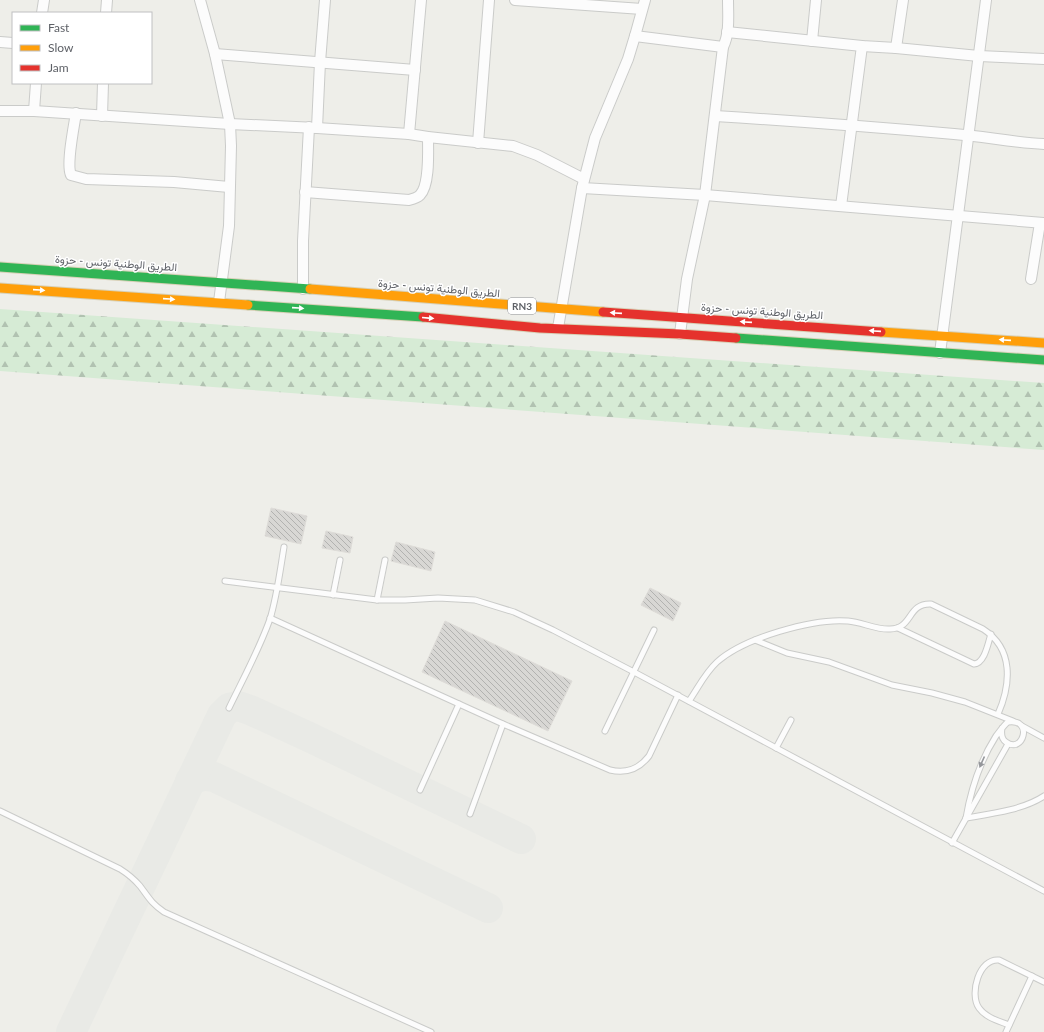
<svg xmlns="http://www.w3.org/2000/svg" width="1044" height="1032" font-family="Lato,Vazirmatn,sans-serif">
<defs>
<pattern id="forest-firs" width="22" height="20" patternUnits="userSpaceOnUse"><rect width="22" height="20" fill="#d6ebd5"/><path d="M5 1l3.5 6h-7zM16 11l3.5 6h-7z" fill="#b1c2b1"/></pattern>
<pattern id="building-back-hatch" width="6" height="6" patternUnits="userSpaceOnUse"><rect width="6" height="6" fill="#d8d7d4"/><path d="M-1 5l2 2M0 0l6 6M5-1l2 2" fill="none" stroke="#b2b2b0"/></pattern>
</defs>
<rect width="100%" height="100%" fill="#eeeee9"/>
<path fill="url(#forest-firs)" d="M0 309 1044 383V450L0 371Z"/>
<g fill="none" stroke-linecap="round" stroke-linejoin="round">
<g stroke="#e9eae6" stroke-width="30">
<path d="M190 781C199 776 204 775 214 777L488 908"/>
<path d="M71 1032 222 715 229 708 238 706 250 710 309 737 521 839"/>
</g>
</g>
<g fill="url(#building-back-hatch)" stroke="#dedcd8">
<path d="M271 508 307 516 301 544 265 536Z"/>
<path d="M326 531 353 537 350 553 322 548Z"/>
<path d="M396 542 435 552 431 571 391 561Z"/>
<path d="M650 588 681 603 673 621 641 605Z"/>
<path d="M445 621 572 681 548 731 422 672Z"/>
</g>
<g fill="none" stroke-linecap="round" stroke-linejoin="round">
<defs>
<g id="lane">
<path d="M225 581 377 600H405L438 598 475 600 514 612 553 630 634 672 1044 891"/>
<path d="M333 595 340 560"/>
<path d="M377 600 385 560"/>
<path d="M270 618 503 724 610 770C627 774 639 769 649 756L678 695"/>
<path d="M898 628 974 664C985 663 988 643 991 634"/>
<path d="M755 640 787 653 829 662 892 685 932 693 965 702 1013 721"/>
<path d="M689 701C698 688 705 673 717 662 744 638 813 618 848 621 862 622 876 630 890 629 913 629 907 603 931 604L983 629C1014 649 1011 684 998 714"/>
<path d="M229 708C243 679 259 650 270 619 277 596 280 571 284 547"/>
<path d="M1022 726 1044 738"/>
<path d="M605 731 654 630"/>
<path d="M776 748 791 720"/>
<path d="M420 790 459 704"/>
<path d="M0 811 120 869C128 874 134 879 140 886 149 898 151 903 164 912L431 1032"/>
<path d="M470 814 503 724"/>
<path d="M966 818C971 789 980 761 996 736 1000 731 1003 726 1008 722 1034 718 1023 755 1006 742 1001 739 1001 734 1002 728"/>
<path d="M966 818C990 814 1023 810 1044 796"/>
<path d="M952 843 1008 744"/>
<path d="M1009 1025C999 1021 986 1018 979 1008 969 994 979 958 999 960L1044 982"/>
<path d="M1006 1032 1032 976"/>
</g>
<g id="street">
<path d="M200 0 215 54 230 124 231 146 229 226 219 302"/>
<path d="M515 0 642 9"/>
<path d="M42 13 44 0"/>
<path d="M106 13 107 0"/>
<path d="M727 32 862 46 896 48 979 56 1044 59"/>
<path d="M635 36 723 47"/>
<path d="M812 41 816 0"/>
<path d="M0 42 13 43"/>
<path d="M896 48 903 0"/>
<path d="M215 54 415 70"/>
<path d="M0 111H34L230 124 317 128 409 134 428 137 513 146 537 155 584 179"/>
<path d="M34 111 36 83"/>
<path d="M76 113C74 126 66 165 71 175L86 179 174 182 229 187"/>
<path d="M102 116 103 83"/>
<path d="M715 116C795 121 874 127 954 134 984 136 1014 143 1044 144"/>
<path d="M317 128 320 62 325 0"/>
<path d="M409 134 421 0"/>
<path d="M478 143 489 0"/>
<path d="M582 188 705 195 1044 223"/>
<path d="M305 192 409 200C413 199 417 198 420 195 430 185 428 151 428 137"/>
<path d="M841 206 862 46"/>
<path d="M1031 279 1040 223"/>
<path d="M303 289V241L309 127"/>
<path d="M558 328 582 188 595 138 628 59 635 36 645 0"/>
<path d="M680 334 687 279 705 195 723 47C730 33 728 15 728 0"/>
<path d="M940 353 986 0"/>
</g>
<g id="fast">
<path d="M0 267 310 289"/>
<path d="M248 305 423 317"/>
<path d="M736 338 1044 360"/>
</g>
<g id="slow">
<path d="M0 288 248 305"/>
<path d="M310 289 603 312"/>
<path d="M881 332 1044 343"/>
</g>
<g id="jam">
<path d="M603 312 881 332"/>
<path d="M423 317 540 328 680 334 736 338"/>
</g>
</defs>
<use href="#lane" stroke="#cacbc9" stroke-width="7"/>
<use href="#street" stroke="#cacbc9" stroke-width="12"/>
<use href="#fast" stroke="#d7d0b6" stroke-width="11"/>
<use href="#slow" stroke="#d7d0b6" stroke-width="11"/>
<use href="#jam" stroke="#d7d0b6" stroke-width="11"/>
<use href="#lane" stroke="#fcfcfc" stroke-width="5"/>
<use href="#street" stroke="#fcfcfc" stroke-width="10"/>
<use href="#fast" stroke="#30b455" stroke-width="9"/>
<use href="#slow" stroke="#ff9f0a" stroke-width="9"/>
<use href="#jam" stroke="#e5322d" stroke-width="9"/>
</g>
<defs><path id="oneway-solid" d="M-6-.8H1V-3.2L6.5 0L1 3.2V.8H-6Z"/></defs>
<g fill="#fff">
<use href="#oneway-solid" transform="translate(39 290) rotate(4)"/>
<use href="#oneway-solid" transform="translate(169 299) rotate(4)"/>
<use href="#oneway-solid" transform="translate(298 308) rotate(4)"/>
<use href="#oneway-solid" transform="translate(616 313) rotate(-176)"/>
<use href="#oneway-solid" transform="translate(428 318) rotate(5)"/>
<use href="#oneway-solid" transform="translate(746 322) rotate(-176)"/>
<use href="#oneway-solid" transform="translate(875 331) rotate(-176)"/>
<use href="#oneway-solid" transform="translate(1005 340) rotate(-176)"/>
</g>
<use fill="#95979b" href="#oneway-solid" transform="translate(982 762) rotate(114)"/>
<g text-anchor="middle" stroke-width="3" stroke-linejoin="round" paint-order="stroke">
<rect fill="#fff" stroke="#8e9095" stroke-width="1" x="508" y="298" width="28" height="16" rx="3"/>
<g font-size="10" font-weight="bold" fill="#5e6167">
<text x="522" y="310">RN3</text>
</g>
<g font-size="11" fill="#5e6167" stroke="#fff">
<text transform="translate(116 263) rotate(4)" y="4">الطريق الوطنية تونس - حزوة</text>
<text transform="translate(439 288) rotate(5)" y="4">الطريق الوطنية تونس - حزوة</text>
<text transform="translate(762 311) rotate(4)" y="4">الطريق الوطنية تونس - حزوة</text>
</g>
</g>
<rect x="12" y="12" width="140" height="72" fill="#ffffff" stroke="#bfc0c2"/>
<rect x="20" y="25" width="20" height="6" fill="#30b455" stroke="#bfc0c2"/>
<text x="48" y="32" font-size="12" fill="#5e6167">Fast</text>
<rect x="20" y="45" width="20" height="6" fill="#ff9f0a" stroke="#bfc0c2"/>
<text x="48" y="52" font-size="12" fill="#5e6167">Slow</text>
<rect x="20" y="65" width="20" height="6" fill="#e5322d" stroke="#bfc0c2"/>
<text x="48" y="72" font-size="12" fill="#5e6167">Jam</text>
</svg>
